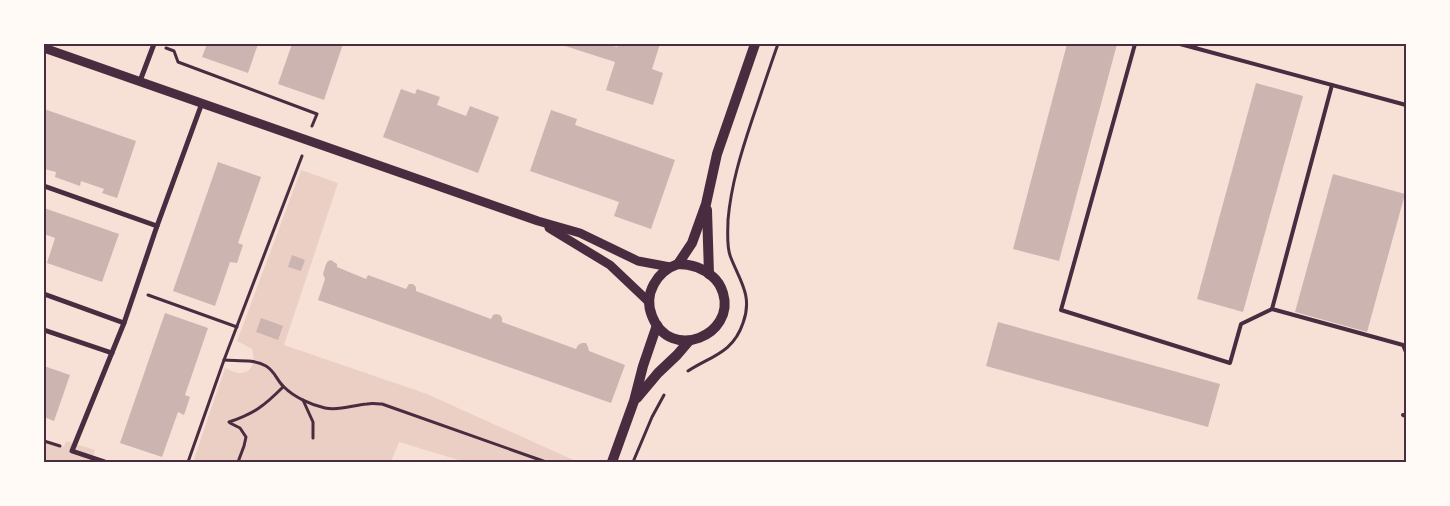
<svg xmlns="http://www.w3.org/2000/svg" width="1450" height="506" font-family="'Source Sans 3',sans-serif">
<rect width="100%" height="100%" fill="#f7e1d7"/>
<g fill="#ebcfc5">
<path d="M301 170 338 183 284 345 427 394 578 462H465L399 442 391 462H193L225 368C230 370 236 374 242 373 254 371 255 359 252 349L237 341Z"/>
<path d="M44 440 64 447 66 441 95 450 91 462H44Z"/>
</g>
<g fill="#ccb4b1">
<path d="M207 44H258L248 73 202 57Z"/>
<path d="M292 44H343L324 100 278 84Z"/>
<path d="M559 44H606L617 47 618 44H660L652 69 663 73 653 105 606 90 615 62Z"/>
<path d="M1067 44H1117L1059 261 1013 249Z"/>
<path d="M1256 83 1303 96 1243 312 1197 299Z"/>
<path d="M401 89 415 94 417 89 440 97 437 105 466 116 470 106 499 117 478 173 383 137Z"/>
<path d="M44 109 136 141 117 198 102 193 104 189 81 181 80 186 55 177 56 172 44 169Z"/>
<path d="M551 110 577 119 575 125 675 160 651 229 614 216 619 202 530 171Z"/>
<path d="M218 162 261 177 238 243 243 245 237 263 230 262 215 306 173 291Z"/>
<path d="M1333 174 1405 194 1367 332 1295 312Z"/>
<path d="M44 208 119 234 102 282 47 263 55 238 44 234Z"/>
<path d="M292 255 305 260 301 271 288 267Z"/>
<path d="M331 260 337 264V267L366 279 368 275 406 289 409 284H413L416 287V291L491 319 493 315 496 314 500 315 502 318V322L576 349 578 345 582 343H586L588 347 589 351 625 365 611 403 318 300 325 279 323 274 326 264 328 261Z"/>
<path d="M165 313 208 328 185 395 190 397 184 415 178 412 162 457 120 443Z"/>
<path d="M261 318 283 326 278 340 256 332Z"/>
<path d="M998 322 1220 384 1208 427 986 366Z"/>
<path d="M44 366 70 375 54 421 44 417Z"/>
</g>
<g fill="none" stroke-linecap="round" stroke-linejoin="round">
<g stroke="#4a2c40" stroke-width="3">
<path d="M126 44H128"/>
<path d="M166 48 174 51 178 62 317 114 312 126"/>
<path d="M148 295 237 327"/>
<path d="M224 360C238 361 254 359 266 366 275 371 277 381 284 387 294 397 311 405 325 408 340 411 353 405 367 404 372 403 377 404 382 404L546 462"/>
<path d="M688 371C711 356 733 353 743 323 753 296 740 281 731 258 726 247 728 231 728 220 731 185 741 153 752 120 761 94 769 69 778 44"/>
<path d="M303 400 313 422V438"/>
<path d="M229 422C255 413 264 406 283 387"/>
<path d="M230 423 240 428 246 437 244 446 238 462"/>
<path d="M44 441 60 446"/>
<path d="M188 462 224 360 302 156"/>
<path d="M633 462 652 417 664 395"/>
</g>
<g stroke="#4a2c40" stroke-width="4">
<path d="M1135 44 1061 310 1230 363 1241 324 1272 309"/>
<path d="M1180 44 1195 48"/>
<path d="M1196 44 1195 48 1406 105"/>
<path d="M1332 85 1272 309 1403 345 1406 352"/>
<path d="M1403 415 1406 416"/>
</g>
<g stroke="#4a2c40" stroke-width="5">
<path d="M140 81 154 44"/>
<path d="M44 186 157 226"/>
<path d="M44 294 124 323"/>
<path d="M44 330 112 353"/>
<path d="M105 462 72 451 124 323 157 226 202 103"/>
</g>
<g stroke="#4a2c40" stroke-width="9">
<path d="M44 48 538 221 580 233 638 261 670 267"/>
<path d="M549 228 610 265 649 302"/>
</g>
<g stroke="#4a2c40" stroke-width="10">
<path d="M707 210 709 274"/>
<path d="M678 264C692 264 703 268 713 277 718 281 721 287 723 293 736 335 670 363 652 316 643 294 657 271 678 264Z"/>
<path d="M678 264 692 243 706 204 717 154 755 44"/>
<path d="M637 398 658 373 677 355 689 341"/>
<path d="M612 462 634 401 643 366 657 325"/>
</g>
</g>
<rect width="1450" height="506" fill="none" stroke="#fffaf5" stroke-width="90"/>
<rect x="45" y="45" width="1360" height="416" fill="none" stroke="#4a2c40" stroke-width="2"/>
</svg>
